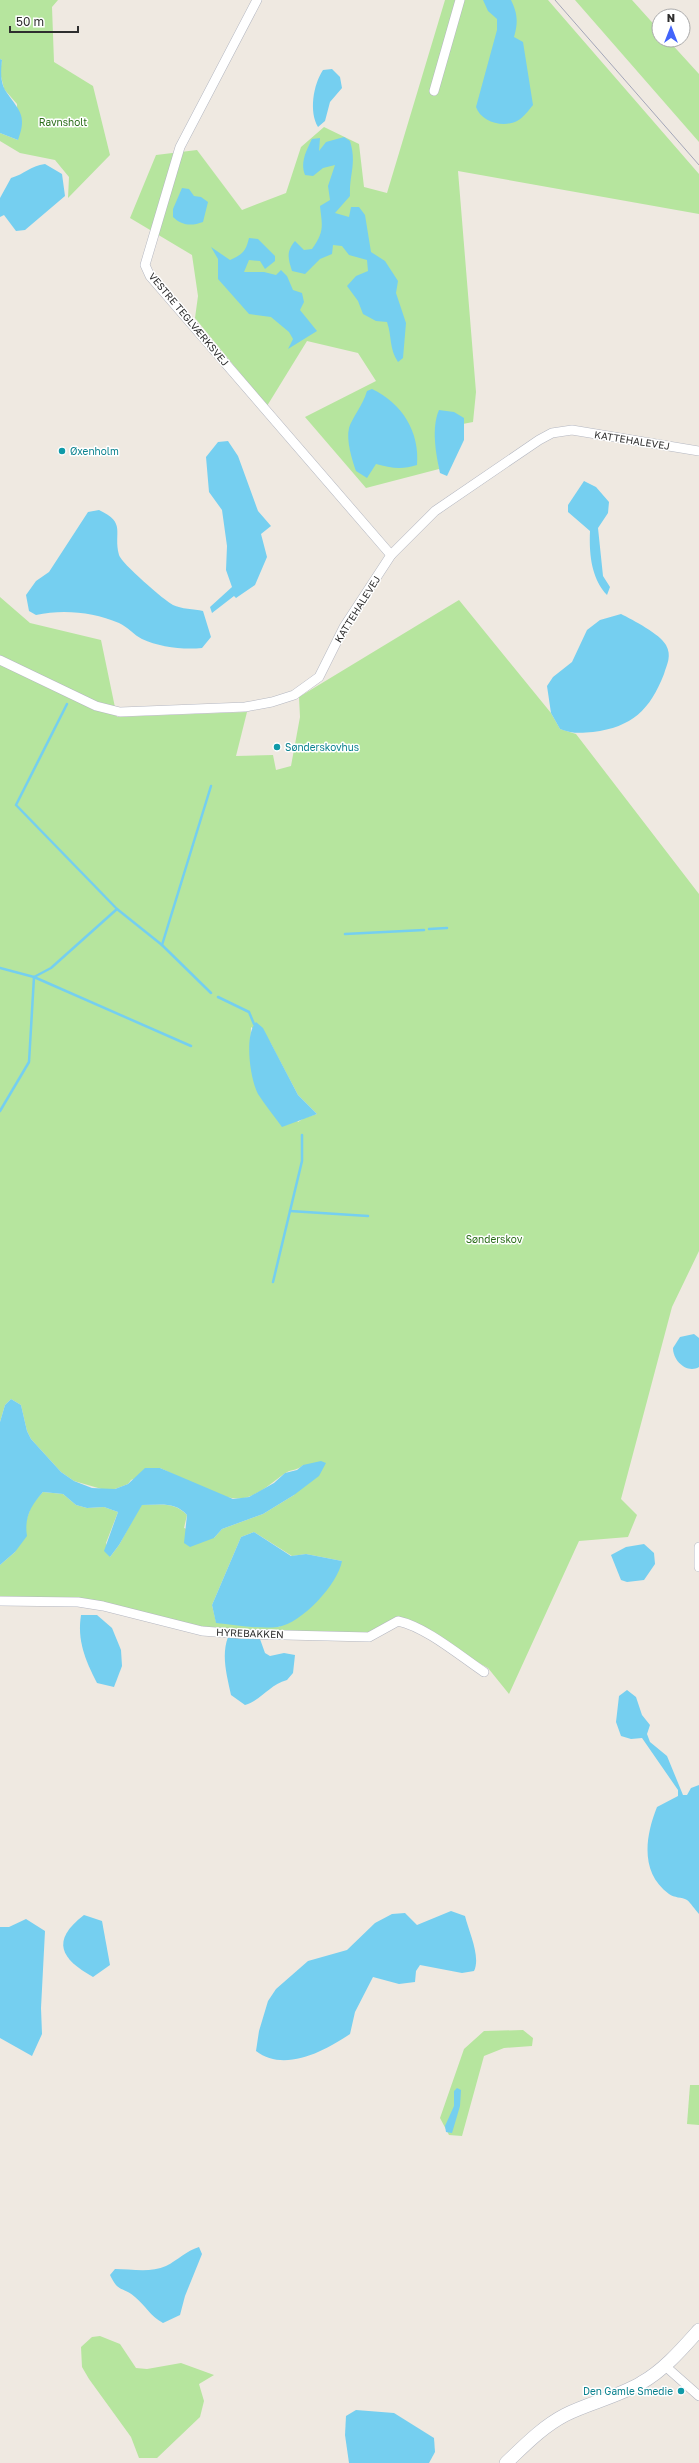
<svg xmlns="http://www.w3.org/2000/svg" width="699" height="2463" font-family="'Golos Text',sans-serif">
<rect width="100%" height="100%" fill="#efe9e1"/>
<g fill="#b6e59e" fill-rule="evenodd">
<path d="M0 0H58L52 7 54 62 93 86 110 155 68 198 69 177 55 160 20 153 0 141V133L18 140 17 104 4 89 0 72 2 60 0 59Z"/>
<path d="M445 0H548L699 174V214L458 171 476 392 473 422 437 429 439 469 366 488 305 417 376 381 358 353 307 341 267 406 195 318 198 296 192 255 130 218 156 155 197 150 242 210 286 193 301 147 324 127 359 144 364 187 387 193Z"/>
<path d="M575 0H632L659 30V40H668L699 74V142Z"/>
<path d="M0 597 30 623 101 640 117 717 247 712 236 756 273 755 276 770 291 766 300 717 299 697 459 600 551 713 560 729 576 734 699 894V1251L672 1307 621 1499 637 1515 628 1537 579 1541 509 1694 488 1668 398 1619 365 1635 230 1631 192 1626 116 1607 0 1598V1565L15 1552 32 1504 43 1492 63 1494 76 1505 87 1508 104 1507 118 1512 106 1543 110 1557 119 1545 141 1505C159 1505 174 1501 187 1515L184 1528 214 1538 222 1529 263 1514 294 1495 303 1465C297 1471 290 1469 284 1474 273 1482 262 1492 248 1497 224 1505 183 1478 160 1468L131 1480 128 1484 115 1489 105 1490 74 1481 61 1472 31 1439 27 1431 21 1405 11 1399 5 1405 0 1422ZM251 1027 270 1042 298 1095 317 1114 304 1118 298 1122 250 1056ZM254 1532 292 1556 306 1554 342 1561 279 1627 216 1622 212 1605 241 1537Z"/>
<path d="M523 2030 533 2038 532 2046 504 2048 484 2056 462 2136 449 2135 440 2118 464 2049 484 2031Z"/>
<path d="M690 2085H699V2125L687 2124Z"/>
<path d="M100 2336 120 2344 136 2368 147 2369 181 2363 214 2375 199 2384 204 2401 200 2417 157 2458H139L131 2437 89 2379 82 2367 81 2347 92 2337Z"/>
</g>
<g fill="#75cff0">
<path d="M483 0H511C518 14 518 23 514 37L523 42 533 105C528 111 524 117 517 121 503 128 481 122 476 107L497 30V19L488 11Z"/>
<path d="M0 59 2 60C1 69 0 81 5 90 18 110 28 114 18 140L0 133Z"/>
<path d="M332 69 340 77 342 88 330 102 325 121 318 127C309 112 313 85 323 70Z"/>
<path d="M344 137 350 141C357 164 349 174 350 196L335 213 349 217 351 207H359L365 215 371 252 385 261 398 281 396 293 406 323 403 358 398 362C389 349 392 336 387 322L376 321 363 314 358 301 347 286 356 276 368 271 367 260 349 255 342 246 333 245 332 254 320 259 305 274 292 271C288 258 286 252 295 241L304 250 312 249C325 231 322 225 320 206L330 200 328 186 335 165 323 168 313 176 305 175C300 163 306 151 312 139L320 138 319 151 326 142Z"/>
<path d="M45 164 62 174 65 196 25 230 16 231 4 215 0 217V198L11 178C25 174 30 166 45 164Z"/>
<path d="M182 188 189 189 194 196 201 197 208 202 203 222C192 226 182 226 173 217V209Z"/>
<path d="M249 238 258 239 275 256V261L265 269 260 261 249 260 244 272H264L276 275 281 270 287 276 293 290 302 293 304 302 300 310 317 331 288 349 293 339 289 332 271 317 249 314 218 279V259L211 247 230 260C242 255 246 251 249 238Z"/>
<path d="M372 389C402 403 420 432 417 465 402 470 390 468 376 464L367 478 356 471C352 460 346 440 349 428 352 418 363 405 367 391Z"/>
<path d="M439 410 454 412 464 418V440L447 476 440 473C436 455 431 428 439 410Z"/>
<path d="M228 441 238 456 258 511 271 526 261 534 267 557 255 585 236 598 234 596 212 613 210 607 232 587 226 570 227 546 222 510 209 492 206 457 218 442Z"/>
<path d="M584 481 596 487 609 502 608 513 598 528 603 576 610 587 607 595C591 578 589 553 590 531L568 512V505Z"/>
<path d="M99 510C127 523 113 532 119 555 121 563 165 601 173 605 181 609 194 609 203 611L211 637 202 648C183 650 159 647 142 639 134 635 128 627 119 623 93 612 63 609 36 615L29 611 26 595 36 581 49 572 88 512Z"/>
<path d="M621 614C633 620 660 634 666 645 672 656 667 664 664 674 650 710 632 727 593 732 581 733 572 734 560 729L551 713 547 686 553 677 572 662 587 630 600 620Z"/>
<path d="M256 1022 263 1028 298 1095 317 1114 282 1127C274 1116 265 1105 258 1094 250 1079 244 1035 256 1022Z"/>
<path d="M694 1334 699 1338V1367C687 1374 673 1361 673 1348L680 1337Z"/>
<path d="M11 1399 21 1405 27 1431 31 1439 61 1472 74 1481 92 1488 115 1489 128 1484 145 1468H160L233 1499 249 1497 274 1483 285 1473 297 1470 303 1465 321 1461 326 1463 319 1476 294 1495 263 1514 222 1529 214 1538 190 1547 184 1543 187 1515C175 1501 159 1505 142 1505L119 1545 110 1557 104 1551 118 1512 104 1507 87 1508 76 1505 63 1494 43 1492C31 1505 24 1518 27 1536L15 1552 0 1565V1422L5 1405Z"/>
<path d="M254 1532 291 1556 306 1554 342 1561C338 1584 302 1623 278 1627 259 1629 235 1625 216 1623L212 1605 241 1537Z"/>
<path d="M644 1544 654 1553 655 1564 644 1580 627 1582 621 1580 611 1555 626 1547Z"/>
<path d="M81 1615H97L112 1628 121 1650 122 1666 114 1687 97 1683C85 1660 77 1640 81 1615Z"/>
<path d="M228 1637 260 1639 265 1653 270 1656 284 1653 295 1655 293 1673 287 1680C269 1685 263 1699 245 1705L231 1695C227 1676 221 1656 228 1637Z"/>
<path d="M627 1690 636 1697 642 1715 650 1725 647 1734 650 1742 667 1756 683 1795H687L691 1788 699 1785V1914C695 1910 691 1903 687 1900 682 1897 674 1898 669 1894 640 1873 645 1837 657 1807L678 1796V1790L642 1738 631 1739 621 1736 616 1722 619 1696Z"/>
<path d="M451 1911 465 1916C469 1932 481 1957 474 1971L462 1973 420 1965 416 1971 415 1982 399 1984 373 1977 355 2012 350 2034C325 2051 284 2073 256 2051L259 2031 268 2001 276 1989 308 1961 347 1950 375 1923 392 1914 405 1913 417 1925Z"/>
<path d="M84 1915 102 1921 110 1965 93 1977C61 1959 50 1941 84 1915Z"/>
<path d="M26 1919 45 1931 41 2008 42 2034 32 2056 0 2038V1927H9Z"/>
<path d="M457 2088 461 2090 460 2106 452 2133 446 2132 445 2126 454 2106V2091Z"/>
<path d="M199 2247 202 2254 185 2296 180 2315 163 2323C149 2315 147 2307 135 2297 123 2286 119 2294 110 2275L115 2269C131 2269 151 2273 166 2266 178 2260 186 2251 199 2247Z"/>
<path d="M356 2410 394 2413 434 2438 435 2452 429 2463H349L345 2435 346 2416Z"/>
</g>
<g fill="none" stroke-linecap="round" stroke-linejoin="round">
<g stroke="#75cff0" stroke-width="2.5">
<path d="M67 704 16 805 117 909"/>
<path d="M429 929 447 928"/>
<path d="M345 934 424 930"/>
<path d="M162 945 211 786"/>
<path d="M0 968 34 977 191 1046"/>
<path d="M218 997 249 1012 254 1024"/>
<path d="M0 1111 29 1062 34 977 51 968 117 909 162 945 211 993"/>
<path d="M290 1211 368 1216"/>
<path d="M273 1282 302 1161V1135"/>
</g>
<defs>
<g id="street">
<path d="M257 0 180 147 145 265 150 276 391 555"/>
<path d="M434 91 460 0"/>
<path d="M0 660 96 706 120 712 245 707 272 702 294 695 319 677 344 627 391 555 435 511 539 440 552 433 572 430 699 451"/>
<path d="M699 1547V1567"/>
<path d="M0 1601 78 1602 103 1606 202 1631 242 1634 369 1637 398 1621C426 1627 460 1656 484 1672"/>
<path d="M664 2365 699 2396"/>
</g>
<path id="secondary" d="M506 2463C524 2446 542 2427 565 2415 589 2403 617 2397 641 2383 663 2371 682 2349 699 2330"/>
</defs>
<use href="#street" stroke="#b4b7c1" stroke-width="10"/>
<use href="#secondary" stroke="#b4b7c1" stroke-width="14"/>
<use href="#street" stroke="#fff" stroke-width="9"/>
<use href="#secondary" stroke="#fff" stroke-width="13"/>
<path stroke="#a3a6b8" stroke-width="1" d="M555 0 699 165"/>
</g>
<g fill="#0f9aa8" stroke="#fff" stroke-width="1.5">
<circle cx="62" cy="451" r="4"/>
<circle cx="277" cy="747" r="4"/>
<circle cx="681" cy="2391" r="4"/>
</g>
<g text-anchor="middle" stroke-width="3" stroke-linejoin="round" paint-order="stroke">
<g font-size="10" fill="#2c6e1b" stroke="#fff">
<text x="63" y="126">Ravnsholt</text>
<text x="494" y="1243">Sønderskov</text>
</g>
<g font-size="10" fill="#2e2e2e" stroke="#fff">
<text transform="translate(189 319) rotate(50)" y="4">VESTRE TEGLVÆRKSVEJ</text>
<text transform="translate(632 440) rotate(9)" y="4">KATTEHALEVEJ</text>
<text transform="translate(357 609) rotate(-58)" y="4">KATTEHALEVEJ</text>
<text transform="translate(250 1633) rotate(2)" y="4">HYREBAKKEN</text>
</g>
<g font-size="10" fill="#0d838f" stroke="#fff" text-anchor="start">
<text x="70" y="455">Øxenholm</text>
<text x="285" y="751">Sønderskovhus</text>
<text x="673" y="2395" text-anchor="end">Den Gamle Smedie</text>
</g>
</g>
<g transform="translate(671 28)"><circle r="19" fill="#ffffff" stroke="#ababab"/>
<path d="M0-3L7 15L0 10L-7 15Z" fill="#4264fb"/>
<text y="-6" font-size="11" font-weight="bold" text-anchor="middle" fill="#2e2e2e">N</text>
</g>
<path d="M10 26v6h68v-6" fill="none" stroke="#2e2e2e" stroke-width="2"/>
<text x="16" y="26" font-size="12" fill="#2e2e2e" stroke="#ffffff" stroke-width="3" paint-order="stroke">50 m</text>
</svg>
